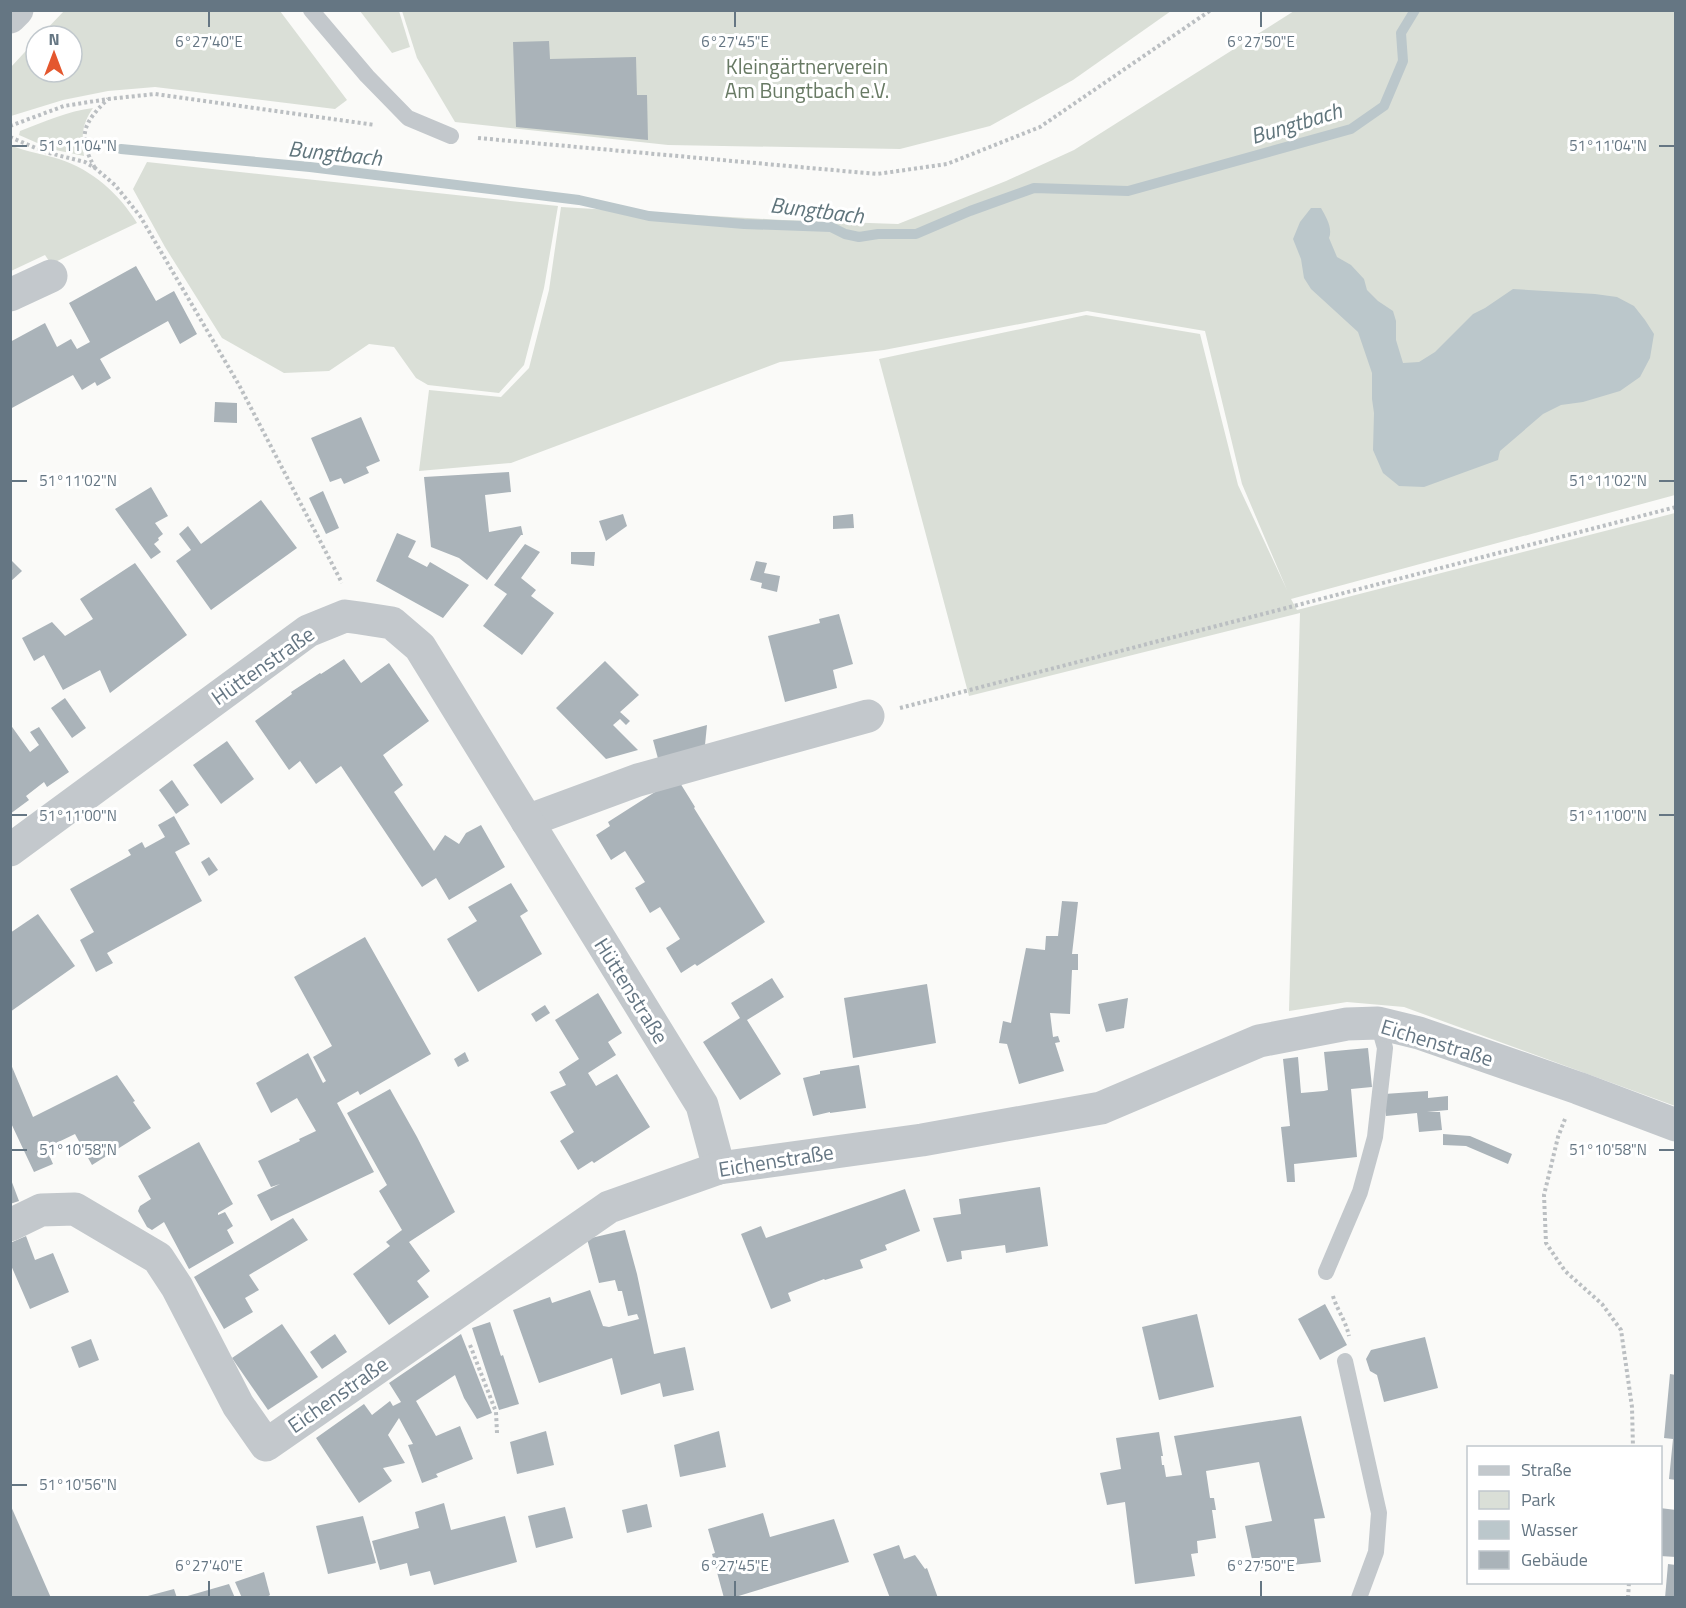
<svg xmlns="http://www.w3.org/2000/svg" width="1686" height="1608" font-family="'Titillium Web',sans-serif">
<rect width="100%" height="100%" fill="#fafaf8"/>
<g fill="#dadfd7">
<path d="M64 11H280L347 100 335 109 155 87 108 91 63 100 11 116V67L36 40V72H72V36H40Z"/>
<path d="M360 11H399L410 47 392 53Z"/>
<path d="M402 11H1171L1073 80 990 126 900 149 668 145 455 122 417 58Z"/>
<path d="M1294 11H1675V495L1291 599 1297 610 1675 513V1106L1404 1007 1347 1002 1289 1011 1300 613 969 696 879 359 1086 315 1200 334 1238 485 1287 590 1242 484 1205 331 1087 311 884 350 780 362 511 463 419 471 429 390 501 397 529 368 549 290 561 207 783 220 898 224 1006 181 1074 150Z"/>
<path d="M93 108C81 126 82 135 84 156L51 149 19 135 20 131C44 122 68 111 93 108Z"/>
<path d="M10 145C27 152 43 154 59 159 93 170 119 194 137 223L51 264 45 255 11 271Z"/>
<path d="M147 162 558 206 544 288 524 365 499 393 428 385 416 378 394 347 369 344 329 371 284 373 222 338 165 247 133 189Z"/>
</g>
<path fill="#bbc7cb" d="M1311 208H1321C1326 217 1333 228 1329 238L1337 257 1351 265 1364 279 1367 290 1378 301 1393 311 1396 321V340L1403 363 1419 362 1435 352 1473 314 1485 308 1513 289 1595 294 1617 297 1634 306 1645 320 1654 334 1650 358 1640 377 1620 391 1583 402 1561 405 1543 414 1500 451 1498 460 1424 487 1399 486 1383 473 1373 450 1374 413 1372 399V373L1358 332 1311 289 1304 278 1301 259 1293 239 1300 222Z"/>
<g fill="none" stroke-linecap="round" stroke-linejoin="round">
<path stroke="#bbc7cb" stroke-width="10" d="M121 149 310 167 579 200 649 216 744 224 831 227 845 234 859 237 878 234H916L970 211 1034 188 1128 191 1351 129 1384 106 1403 61 1401 33 1415 10"/>
</g>
<g fill="#aab3b9">
<path d="M549 41 550 59 636 57 637 95H647L648 140 516 127 513 42Z"/>
<path d="M136 266 156 301 174 291 197 334 180 344 168 321 100 359 111 378 97 386 95 382 82 390 73 375 10 409V342L45 323 57 347 71 339 77 349 90 342 69 303Z"/>
<path d="M215 402 237 403V423L214 422Z"/>
<path d="M361 417 380 461 366 467 369 473 344 484 341 478 330 482 311 438Z"/>
<path d="M509 472 511 492 485 495 489 532 521 526 523 535H521L487 580 459 558 431 547 424 477Z"/>
<path d="M151 487 168 516 155 523 163 534 158 538 159 540 154 544 161 552 151 559 115 509Z"/>
<path d="M323 491 339 528 326 534 309 498Z"/>
<path d="M261 500 297 548 211 610 176 561 191 550 179 534 188 526 201 544Z"/>
<path d="M623 514 627 526 606 541 599 521Z"/>
<path d="M853 514 854 528 833 529V516Z"/>
<path d="M397 533 416 541 408 557 427 567 430 562 469 585 443 618 376 581Z"/>
<path d="M525 544 540 552 521 578 536 590 531 596 554 613 522 655 483 626 507 594 494 585Z"/>
<path d="M571 552H595L594 566 571 564Z"/>
<path d="M10 559 22 571 10 582Z"/>
<path d="M756 561 767 563 764 573 780 576 777 592 761 588 762 583 750 580Z"/>
<path d="M135 563 187 635 110 693 100 670 63 690 44 655 34 661 22 638 52 622 65 636 93 619 80 599Z"/>
<path d="M839 614 853 664 833 670 837 688 785 702 768 636 820 623 819 619Z"/>
<path d="M344 659 361 683 389 663 429 721 383 755 403 785 394 792 434 851 445 835 459 844 466 833 481 825 505 867 449 900 436 878 422 887 341 766 316 784 300 761 289 770 255 721 292 694 291 692 320 673 321 674Z"/>
<path d="M605 661 639 695 620 712 630 721 626 725 620 719 613 725 638 750 606 759 556 708Z"/>
<path d="M65 698 86 728 72 738 51 708Z"/>
<path d="M10 724 30 752 39 745 30 732 39 727 69 772 47 787 44 782 26 796 29 800 10 814Z"/>
<path d="M707 725 704 755 660 766 653 740Z"/>
<path d="M227 741 254 779 221 804 193 765Z"/>
<path d="M677 778 695 807 694 808 765 922 697 966 695 964 681 973 666 948 680 939 660 907 650 913 635 888 645 882 625 851 611 860 596 835 610 826 608 822Z"/>
<path d="M172 780 189 805 176 814 159 790Z"/>
<path d="M174 816 190 844 175 852 202 901 107 953 113 963 96 972 80 940 94 932 70 889 131 855 128 850 142 842 145 848 165 837 158 825Z"/>
<path d="M209 857 218 870 209 876 201 862Z"/>
<path d="M511 883 528 911 520 916 542 954 478 992 447 939 477 921 468 907Z"/>
<path d="M1062 901 1078 902 1072 954H1078V970H1072L1070 1014 1050 1013 1053 1037 1058 1036 1060 1042 1055 1043 1064 1071 1019 1084 1007 1044 999 1043 1003 1021 1011 1023 1026 948 1045 950 1046 936H1058Z"/>
<path d="M38 914 75 966 10 1012V933Z"/>
<path d="M365 937 431 1054 360 1095 358 1091 337 1103 374 1172 271 1221 257 1195 280 1184 271 1187 258 1161 300 1141 299 1139 316 1131 297 1098 271 1113 256 1083 308 1053 323 1083 326 1081 313 1057 332 1046 294 977Z"/>
<path d="M772 978 784 997 747 1020 781 1074 740 1100 703 1042 740 1018 731 1003Z"/>
<path d="M927 984 936 1043 853 1058 844 998Z"/>
<path d="M598 993 622 1033 608 1042 616 1055 588 1073 596 1086 617 1074 650 1127 594 1163 592 1161 578 1170 560 1141 574 1132 550 1092 566 1085 559 1072 579 1059 555 1020Z"/>
<path d="M1128 998 1124 1028 1106 1032 1098 1004Z"/>
<path d="M545 1005 550 1013 536 1022 531 1014Z"/>
<path d="M1368 1048 1372 1087 1351 1089 1357 1157 1294 1164 1295 1182H1287L1281 1127 1290 1126 1283 1059 1298 1057 1301 1093 1324 1091 1328 1090 1324 1052Z"/>
<path d="M465 1052 469 1061 458 1067 454 1059Z"/>
<path d="M10 1062 33 1117 117 1075 135 1101 133 1102 151 1128 92 1165 75 1134 46 1148 53 1164 34 1172 10 1121Z"/>
<path d="M859 1065 866 1108 830 1113V1112L813 1116 803 1078 820 1074V1071Z"/>
<path d="M390 1089 417 1137 455 1212 409 1242 430 1271 417 1281 429 1297 389 1325 353 1274 390 1246 386 1242 402 1230 379 1191 387 1185 347 1113Z"/>
<path d="M1428 1091V1098L1448 1096V1110L1427 1112H1440L1442 1130 1419 1132 1417 1113 1386 1116 1384 1094Z"/>
<path d="M1443 1134 1470 1136 1512 1154 1508 1164 1466 1146 1443 1145Z"/>
<path d="M199 1142 233 1204 218 1213V1215L225 1212 233 1226 227 1230 234 1243 189 1269 164 1222 152 1230 147 1227 138 1211 140 1206 151 1199 138 1176Z"/>
<path d="M10 1177 19 1201 10 1204Z"/>
<path d="M1040 1187 1048 1246 1006 1253 1005 1245 961 1251 962 1259 947 1262 933 1218 961 1214 959 1199Z"/>
<path d="M905 1189 920 1231 885 1245 887 1250 860 1260 863 1268 825 1280 824 1279 788 1293 791 1301 771 1309 741 1234 761 1226 766 1238Z"/>
<path d="M293 1218 308 1240 249 1275 259 1290 245 1298 253 1312 224 1329 194 1277Z"/>
<path d="M625 1230 637 1274 654 1354 685 1347 694 1390 663 1397 660 1383 621 1395 612 1358 539 1383 513 1310 550 1297 552 1303 590 1290 603 1326 609 1327 639 1319 637 1314 628 1316 622 1291H618L615 1280 599 1283 587 1239Z"/>
<path d="M26 1236 35 1260 53 1253 69 1292 30 1309 10 1263V1243Z"/>
<path d="M1325 1304 1347 1345 1320 1360 1298 1319Z"/>
<path d="M1197 1314 1214 1387 1159 1400 1142 1327Z"/>
<path d="M490 1322 501 1356 503 1355 519 1404 499 1410 472 1328Z"/>
<path d="M282 1324 318 1377 268 1410 232 1358Z"/>
<path d="M335 1334 347 1352 322 1369 310 1352Z"/>
<path d="M461 1334 492 1413 477 1419 464 1398 455 1375 416 1401 436 1436 460 1426 473 1459 436 1474 438 1477 422 1483 408 1445 413 1444 399 1418 388 1435 405 1463 383 1468 392 1481 359 1503 316 1438 364 1404 372 1415 390 1401 393 1406 401 1402 389 1383Z"/>
<path d="M1425 1337 1438 1388 1384 1402 1377 1375 1370 1371 1366 1359 1371 1350Z"/>
<path d="M91 1339 99 1360 79 1368 71 1347Z"/>
<path d="M1670 1374 1676 1375V1480L1669 1479 1673 1439 1664 1438Z"/>
<path d="M1301 1416 1325 1518 1314 1519 1321 1562 1254 1569 1245 1526 1272 1521 1259 1462 1206 1471 1210 1498H1214L1216 1510H1212L1216 1538 1197 1541 1198 1553 1191 1554 1195 1576 1135 1584 1125 1502 1107 1505 1100 1473 1121 1469 1116 1438 1159 1432 1163 1456H1161L1162 1465H1164L1166 1477 1182 1475 1174 1436Z"/>
<path d="M546 1431 554 1465 517 1474 510 1442Z"/>
<path d="M719 1431 726 1467 680 1477 674 1445Z"/>
<path d="M444 1503 451 1530 505 1516 517 1562 434 1585 430 1571 410 1576 407 1563 380 1570 372 1541 419 1528 415 1512Z"/>
<path d="M10 1504 51 1598H10Z"/>
<path d="M647 1504 652 1527 627 1533 622 1510Z"/>
<path d="M565 1507 573 1538 536 1548 528 1516Z"/>
<path d="M1660 1508 1676 1510V1557L1660 1556Z"/>
<path d="M763 1513 770 1537 834 1519 849 1562 732 1598H724L712 1554 715 1553 708 1529Z"/>
<path d="M363 1516 376 1563 328 1574 316 1526Z"/>
<path d="M899 1545 904 1559 915 1555 925 1569 927 1568 938 1598H890L873 1554Z"/>
<path d="M1668 1564 1676 1565V1598H1665Z"/>
<path d="M264 1572 270 1595 265 1598H242L235 1582Z"/>
<path d="M229 1584 235 1598H185L184 1597Z"/>
<path d="M174 1589 177 1598H144V1597Z"/>
</g>
<g fill="none" stroke-linecap="round" stroke-linejoin="round">
<g stroke="#bbbfc2" stroke-width="4" stroke-dasharray="3 3" stroke-linecap="butt">
<path d="M10 126 64 106 108 99 155 94 375 125"/>
<path d="M10 137 45 152 85 162 95 168 115 185 140 216 239 385 342 583"/>
<path d="M478 138 877 174 947 164 1040 127 1211 10"/>
<path d="M95 168C77 136 83 123 108 99"/>
<path d="M900 708 1676 507"/>
<path d="M1565 1119 1558 1137 1544 1195 1546 1243 1565 1271 1602 1304 1621 1330 1632 1407 1633 1448"/>
<path d="M1333 1296C1337 1310 1346 1321 1349 1336"/>
<path d="M470 1345 496 1412 497 1433"/>
<path d="M1628 1598 1629 1582"/>
</g>
<g stroke="#c3c8cc" stroke-width="16">
<path d="M311 10 367 76 408 118 451 136"/>
<path d="M1326 1272 1360 1192 1375 1137 1385 1048 1378 1023"/>
<path d="M1345 1361 1379 1513 1376 1552 1359 1598"/>
</g>
<g stroke="#c3c8cc" stroke-width="33">
<path d="M10 17 17 10"/>
<path d="M10 295 51 276"/>
<path d="M527 821 638 780 868 716"/>
<path d="M10 850 308 631 345 616 360 618 392 623 420 647 702 1105 719 1168"/>
<path d="M10 1225 41 1210 75 1209 158 1258 177 1287 238 1405 266 1445 609 1207 719 1168 922 1140 1101 1108 1259 1041 1347 1024 1378 1023 1419 1033 1578 1088 1676 1125"/>
</g>
</g>
<path fill="none" stroke="#657683" stroke-width="2" d="M209 12V27M735 12V27M1261 12V27M12 146H27M1659 146H1674M12 481H27M1659 481H1674M12 815H27M1659 815H1674M12 1150H27M1659 1150H1674M12 1485H27M209 1581V1596M735 1581V1596M1261 1581V1596"/>
<g text-anchor="middle" stroke-width="6" stroke-linejoin="round" paint-order="stroke">
<g font-size="21" fill="#687a64" stroke="#fff">
<text x="807" y="74">Kleingärtnerverein<tspan x="807" dy="24">Am Bungtbach e.V.</tspan></text>
</g>
<g font-size="21" fill="#657683" stroke="#fff">
<text transform="translate(263 666) rotate(-35)" y="7">Hüttenstraße</text>
<text transform="translate(631 991) rotate(58)" y="7">Hüttenstraße</text>
<text transform="translate(1437 1043) rotate(17)" y="7">Eichenstraße</text>
<text transform="translate(776 1161) rotate(-9)" y="7">Eichenstraße</text>
<text transform="translate(338 1395) rotate(-35)" y="7">Eichenstraße</text>
</g>
<g font-size="22" font-style="italic" fill="#60757c" stroke="#fff">
<text transform="translate(1296 123) rotate(-17)" y="8">Bungtbach</text>
<text transform="translate(335 153) rotate(6)" y="8">Bungtbach</text>
<text transform="translate(817 210) rotate(7)" y="8">Bungtbach</text>
</g>
</g>
<g font-size="15" text-anchor="middle" fill="#657683" stroke="#fff" stroke-width="6" stroke-linejoin="round" paint-order="stroke">
<text x="209" y="47">6°27'40"E</text>
<text x="735" y="47">6°27'45"E</text>
<text x="1261" y="47">6°27'50"E</text>
<text x="78" y="151">51°11'04"N</text>
<text x="1608" y="151">51°11'04"N</text>
<text x="78" y="486">51°11'02"N</text>
<text x="1608" y="486">51°11'02"N</text>
<text x="78" y="821">51°11'00"N</text>
<text x="1608" y="821">51°11'00"N</text>
<text x="78" y="1155">51°10'58"N</text>
<text x="1608" y="1155">51°10'58"N</text>
<text x="78" y="1490">51°10'56"N</text>
<text x="209" y="1571">6°27'40"E</text>
<text x="735" y="1571">6°27'45"E</text>
<text x="1261" y="1571">6°27'50"E</text>
</g>
<rect width="1686" height="1608" fill="none" stroke="#657683" stroke-width="24"/>
<rect x="1467" y="1446" width="195" height="138" fill="#ffffff" stroke="#c1c8cd" stroke-width="1.5"/>
<rect x="1479" y="1466" width="30" height="9" fill="#c3c8cc" stroke="#c1c8cd" stroke-width="1.5"/>
<text x="1521" y="1476" font-size="18" fill="#657683">Straße</text>
<rect x="1479" y="1491" width="30" height="18" fill="#dadfd7" stroke="#c1c8cd" stroke-width="1.5"/>
<text x="1521" y="1506" font-size="18" fill="#657683">Park</text>
<rect x="1479" y="1521" width="30" height="18" fill="#bbc7cb" stroke="#c1c8cd" stroke-width="1.5"/>
<text x="1521" y="1536" font-size="18" fill="#657683">Wasser</text>
<rect x="1479" y="1551" width="30" height="18" fill="#aab3b9" stroke="#c1c8cd" stroke-width="1.5"/>
<text x="1521" y="1566" font-size="18" fill="#657683">Gebäude</text>
<g transform="translate(54 54)"><circle r="28" fill="#ffffff" stroke="#c1c8cd" stroke-width="1.5"/>
<path d="M0-4.5L10 22L0 15L-10 22Z" fill="#e4572e"/>
<text y="-9" font-size="16" font-weight="bold" text-anchor="middle" fill="#657683">N</text>
</g>
</svg>
